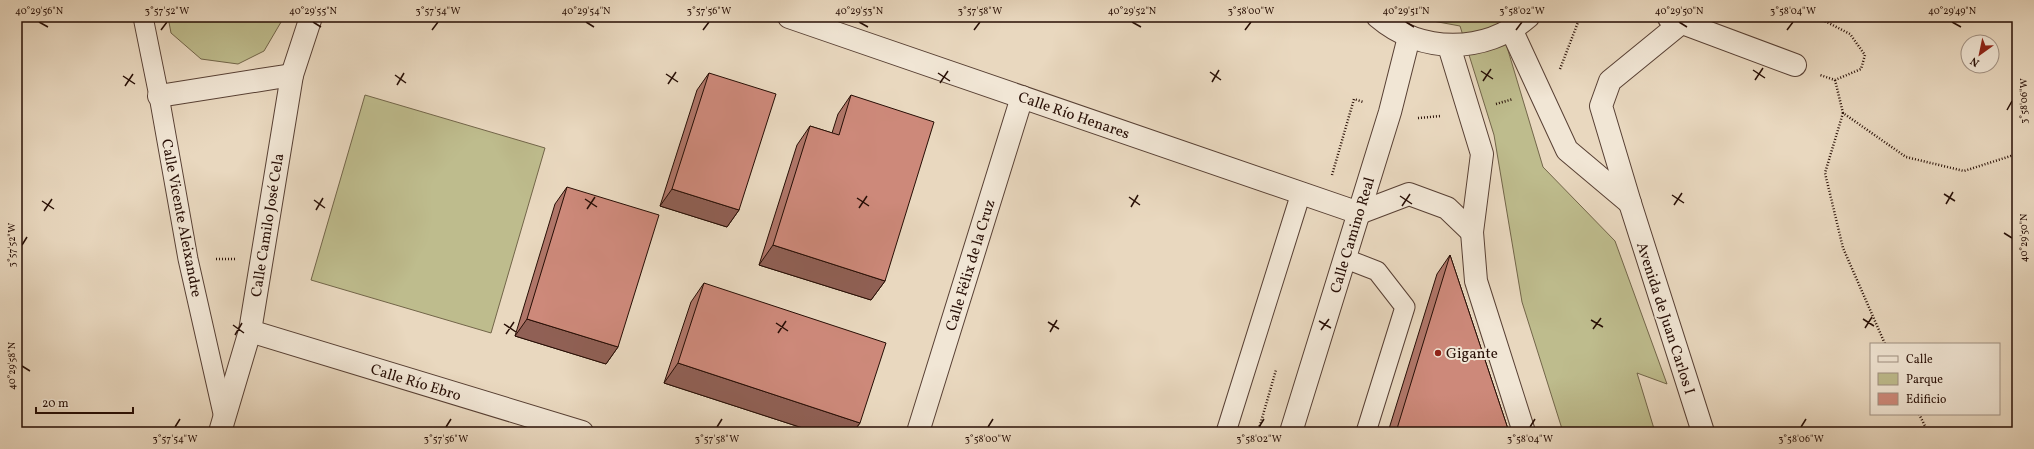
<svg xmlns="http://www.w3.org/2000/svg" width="2034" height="449" font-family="Vollkorn,serif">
<rect width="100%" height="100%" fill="#e9d8bf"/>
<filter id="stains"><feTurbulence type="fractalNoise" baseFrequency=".005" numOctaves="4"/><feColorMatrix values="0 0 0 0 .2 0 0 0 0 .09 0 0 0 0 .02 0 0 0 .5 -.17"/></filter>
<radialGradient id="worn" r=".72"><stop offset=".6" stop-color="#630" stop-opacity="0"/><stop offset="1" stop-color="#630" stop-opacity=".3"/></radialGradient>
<g fill="#bebc8d" stroke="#726549">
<path d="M168 17H284L264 51 238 64 201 59 171 33Z"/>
<path d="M1411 17H1498L1543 167 1615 241 1667 384 1637 373 1655 432H1563L1522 302 1494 135 1460 26Z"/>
<path d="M365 95 545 148 491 333 311 280Z"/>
</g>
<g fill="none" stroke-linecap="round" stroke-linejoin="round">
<defs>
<g id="lane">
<path d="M143 17 159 96 188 259 224 418"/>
<path d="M1346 259 1377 271 1405 307 1366 432"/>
<path d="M1226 432 1301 193"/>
</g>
<g id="street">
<path d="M789 17 1359 213 1409 194 1447 208 1472 232"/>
<path d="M1378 17C1421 54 1485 54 1528 17"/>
<path d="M1669 18 1795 65"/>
<path d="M1681 23 1610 81 1601 106 1630 203 1703 432"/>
<path d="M1511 29 1567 150 1630 203"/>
<path d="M1449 46 1482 154 1472 232 1476 281 1524 432"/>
<path d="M159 96 292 75"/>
<path d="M250 331 582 432"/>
<path d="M220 432 250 331 292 75 311 17"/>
<path d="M918 432 1022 97"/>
<path d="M1291 432 1390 112 1409 37"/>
</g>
</defs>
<use href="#lane" stroke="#584034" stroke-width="21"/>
<use href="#street" stroke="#584034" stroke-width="24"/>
<g stroke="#270e05" stroke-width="2.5" stroke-dasharray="1 2" stroke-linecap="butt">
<path d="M1817 17 1850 34 1865 55 1861 69 1835 80 1820 75"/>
<path d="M1560 69 1580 17"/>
<path d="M1835 80 1843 113 1906 157 1964 171 2017 154"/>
<path d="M1496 104 1513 99"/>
<path d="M1843 113 1825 173 1843 248 1885 344"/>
<path d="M1418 118 1441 116"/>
<path d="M1332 175 1354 99 1363 102"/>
<path d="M216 259H235"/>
<path d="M1919 414 1928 432"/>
<path d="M1258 432 1276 370"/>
</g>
<use href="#lane" stroke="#f1e6d5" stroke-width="19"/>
<use href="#street" stroke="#f1e6d5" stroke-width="22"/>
</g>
<g fill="#b07669" stroke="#270e05">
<path d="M709 73 739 210 727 227 660 206 697 90Z"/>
<path d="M851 95 885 281 871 300 759 265 797 145 810 126 832 133 838 114Z"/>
<path d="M567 187 618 347 606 364 515 336 555 204Z"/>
<path d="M1450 255 1509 432H1388L1437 274Z"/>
<path d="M704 283 860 423 853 432H815L664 383 691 302Z"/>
</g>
<g fill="#906055" stroke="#270e05">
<path d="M672 189 739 210 727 227 660 206Z"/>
<path d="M773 245 885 281 871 300 759 265Z"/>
<path d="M527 319 618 347 606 364 515 336Z"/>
<path d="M678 363 860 423 853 432H815L664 383Z"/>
</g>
<g fill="#cd897a" stroke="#270e05">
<path d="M709 73 776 94 739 210 672 189Z"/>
<path d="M851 95 934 122 885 281 773 245 810 126 839 135Z"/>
<path d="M567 187 659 215 618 347 527 319Z"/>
<path d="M1450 255 1509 432H1396Z"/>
<path d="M704 283 886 343 860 423 678 363Z"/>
</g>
<path fill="none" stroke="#270e05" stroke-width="1.5" d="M39 22 48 27M313 22 321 27M586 22 594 27M859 22 868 27M1132 22 1141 27M1406 22 1414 27M1679 22 1687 27M1952 22 1961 27M161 30 167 22M432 30 438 22M703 30 709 22M974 30 980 22M1245 30 1251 22M1516 30 1522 22M1787 30 1793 22M1753 70 1765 78M1481 71 1493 79M1210 72 1221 80M938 73 950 81M666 74 678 82M395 75 406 83M123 76 135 84M1755 80 1763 68M1483 81 1491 69M1212 82 1219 70M940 83 948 71M668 84 676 72M397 85 404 73M125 86 133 74M2007 110 2012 101M1944 194 1955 201M1672 195 1684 203M1400 196 1412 204M1129 197 1140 205M857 198 869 206M585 199 597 207M314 200 325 208M42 201 54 209M1946 204 1953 192M1674 205 1682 193M1402 206 1410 194M1131 207 1138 195M859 208 867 196M587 209 595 197M316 210 323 198M44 211 52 199M2004 233 2012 238M22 245 27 237M1863 319 1874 326M1591 320 1603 327M1319 321 1331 328M1048 322 1059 329M776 323 788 331M504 324 516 332M233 325 244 333M1865 328 1872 317M1593 329 1601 318M1321 330 1329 319M1050 332 1057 320M778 333 786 321M506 334 514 322M235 335 242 323M22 366 30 371M175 427 180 419M446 427 451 419M717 427 722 419M988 427 993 419M1259 427 1264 419M1530 427 1535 419M1801 427 1806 419"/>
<circle fill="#8f2418" stroke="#f1e6d5" stroke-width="1.5" cx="1438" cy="353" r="4"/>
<g text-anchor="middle" stroke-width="4" stroke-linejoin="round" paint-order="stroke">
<g font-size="15" fill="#270e05" stroke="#f1e6d5">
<text transform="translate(1074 115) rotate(19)" y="5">Calle Río Henares</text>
<text transform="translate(182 218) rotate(79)" y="5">Calle Vicente Aleixandre</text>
<text transform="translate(267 225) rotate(-81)" y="5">Calle Camilo José Cela</text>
<text transform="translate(1352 235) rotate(-73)" y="5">Calle Camino Real</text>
<text transform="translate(970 265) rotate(-73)" y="5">Calle Félix de la Cruz</text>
<text transform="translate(1666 318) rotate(72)" y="5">Avenida de Juan Carlos I</text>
<text transform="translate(416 382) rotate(17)" y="5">Calle Río Ebro</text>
</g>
<g font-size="15" fill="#270e05" stroke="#f1e6d5" text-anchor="start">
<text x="1446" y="358">Gigante</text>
</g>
</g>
<rect width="2034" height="449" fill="none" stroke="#e9d8bf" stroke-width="44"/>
<rect x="1870" y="343" width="130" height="72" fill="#f1e6d5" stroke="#a09082"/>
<rect x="1878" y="356" width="20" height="6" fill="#f1e6d5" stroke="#a09082"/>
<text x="1906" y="363" font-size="12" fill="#270e05">Calle</text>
<rect x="1878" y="373" width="20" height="12" fill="#bebc8d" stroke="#a09082"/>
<text x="1906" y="383" font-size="12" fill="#270e05">Parque</text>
<rect x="1878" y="393" width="20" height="12" fill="#cd897a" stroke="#a09082"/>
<text x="1906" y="403" font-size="12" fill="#270e05">Edificio</text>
<g transform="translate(1980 54) rotate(213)"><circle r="19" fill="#f1e6d5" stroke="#a09082"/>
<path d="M0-3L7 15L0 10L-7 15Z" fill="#8f2418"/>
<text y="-6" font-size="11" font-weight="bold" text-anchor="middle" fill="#270e05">N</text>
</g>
<path d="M36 407v6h97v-6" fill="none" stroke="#270e05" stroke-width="2"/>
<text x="42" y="407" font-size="12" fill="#270e05" stroke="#f1e6d5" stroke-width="3" paint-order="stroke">20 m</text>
<rect x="22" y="22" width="1990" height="405" fill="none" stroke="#270e05" stroke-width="1.5"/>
<g font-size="10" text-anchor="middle" fill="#270e05">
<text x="39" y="14">40°29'56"N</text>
<text x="167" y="14">3°57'52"W</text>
<text x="313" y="14">40°29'55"N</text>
<text x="438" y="14">3°57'54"W</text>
<text x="586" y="14">40°29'54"N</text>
<text x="709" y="14">3°57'56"W</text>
<text x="859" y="14">40°29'53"N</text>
<text x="980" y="14">3°57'58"W</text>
<text x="1132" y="14">40°29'52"N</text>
<text x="1251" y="14">3°58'00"W</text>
<text x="1406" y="14">40°29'51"N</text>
<text x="1522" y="14">3°58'02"W</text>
<text x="1679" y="14">40°29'50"N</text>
<text x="1793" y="14">3°58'04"W</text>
<text x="1952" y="14">40°29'49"N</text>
<text transform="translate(2023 101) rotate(-90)" y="4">3°58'06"W</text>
<text transform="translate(2023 238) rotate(-90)" y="4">40°29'50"N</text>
<text transform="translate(11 245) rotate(-90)" y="4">3°57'52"W</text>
<text transform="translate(11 366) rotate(-90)" y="4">40°29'58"N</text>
<text x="175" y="442">3°57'54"W</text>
<text x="446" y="442">3°57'56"W</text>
<text x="717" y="442">3°57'58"W</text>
<text x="988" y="442">3°58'00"W</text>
<text x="1259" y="442">3°58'02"W</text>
<text x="1530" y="442">3°58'04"W</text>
<text x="1801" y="442">3°58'06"W</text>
</g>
<rect width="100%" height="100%" filter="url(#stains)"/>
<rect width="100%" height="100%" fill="url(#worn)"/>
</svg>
